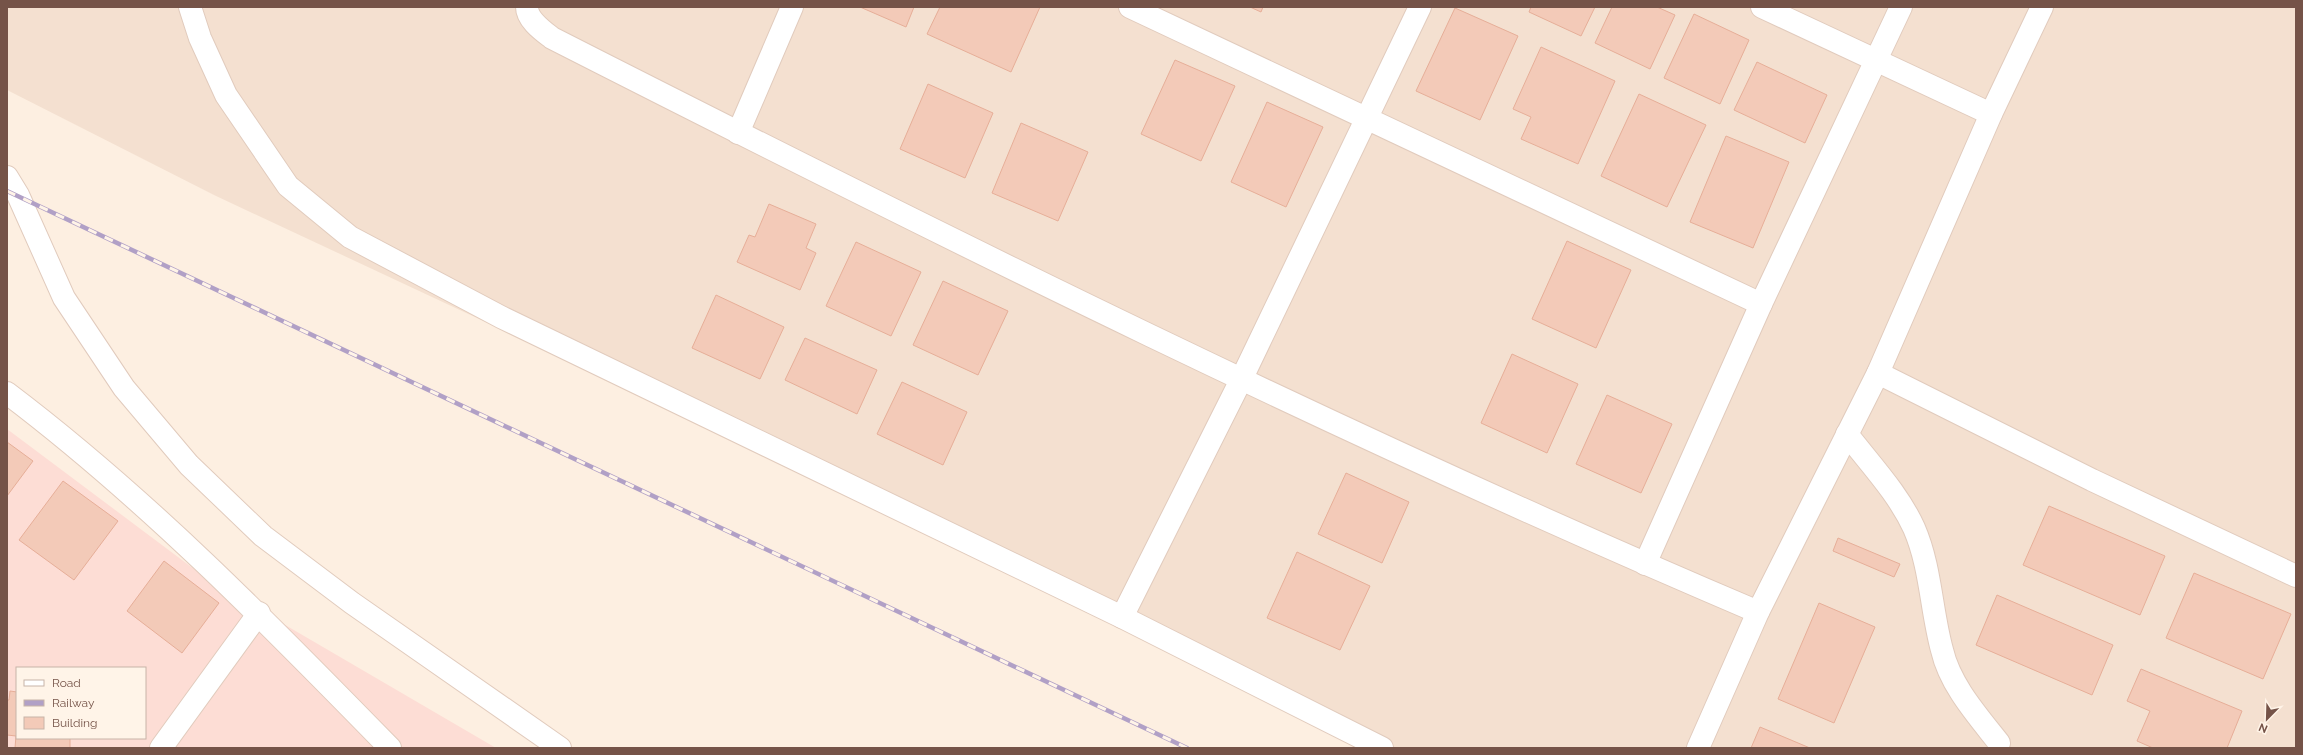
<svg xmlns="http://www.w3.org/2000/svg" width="2303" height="755" font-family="Raleway,sans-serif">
<rect width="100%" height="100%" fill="#fdefe1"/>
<path fill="#f4e0d0" d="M7 7H2296V748H1396L214 195 7 90Z"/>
<path fill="#fdddd5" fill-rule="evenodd" d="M7 429 210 581 496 748H7ZM17 668H145V738H17Z"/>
<g fill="#f3cab8" stroke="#e6ae98">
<path d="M860 7H914L906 27Z"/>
<path d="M940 7H1040L1011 72 927 34Z"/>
<path d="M1250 7H1263L1261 12Z"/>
<path d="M1531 7H1595L1581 36 1529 12Z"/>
<path d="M1612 7H1657L1675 15 1650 69 1595 43Z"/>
<path d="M1455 8 1518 36 1480 120 1416 91Z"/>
<path d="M1694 14 1749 40 1720 104 1664 78Z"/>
<path d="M1541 47 1615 81 1578 164 1521 139 1531 117 1513 109Z"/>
<path d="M1175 60 1235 86 1201 161 1141 134Z"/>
<path d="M1757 62 1827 95 1805 143 1734 110Z"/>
<path d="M928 84 993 113 965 178 900 149Z"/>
<path d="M1639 94 1706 125 1667 207 1601 176Z"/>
<path d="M1267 102 1323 127 1286 207 1231 182Z"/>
<path d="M1021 123 1088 152 1058 221 992 193Z"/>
<path d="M1726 136 1789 162 1753 248 1690 222Z"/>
<path d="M769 204 816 224 806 248 816 253 800 290 737 262 749 235 755 237Z"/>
<path d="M1567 241 1631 270 1596 348 1532 319Z"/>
<path d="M856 242 921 272 891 336 826 306Z"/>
<path d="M943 281 1008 311 978 375 913 345Z"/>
<path d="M716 295 784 327 760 379 692 348Z"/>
<path d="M805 338 877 370 857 414 785 380Z"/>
<path d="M1512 354 1578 384 1547 453 1481 423Z"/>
<path d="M902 382 967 412 943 465 877 434Z"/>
<path d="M1607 395 1672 424 1641 493 1576 464Z"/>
<path d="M7 442 33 461 7 496Z"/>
<path d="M1346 473 1409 502 1382 563 1318 534Z"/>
<path d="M63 481 118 521 74 580 19 540Z"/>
<path d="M2049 506 2165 556 2140 615 2023 565Z"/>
<path d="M1838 538 1900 564 1894 577 1833 551Z"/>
<path d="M1297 552 1370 586 1340 650 1267 618Z"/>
<path d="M164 561 219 603 182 653 127 611Z"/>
<path d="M2194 573 2291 614 2263 679 2166 638Z"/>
<path d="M1997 595 2113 645 2092 695 1976 645Z"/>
<path d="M1819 603 1875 627 1834 723 1778 699Z"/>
<path d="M2141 669 2242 711 2227 748H2153L2137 741 2150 711 2127 701Z"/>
<path d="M10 691 17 692V738H70V748H15L16 736 7 735V700H9Z"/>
<path d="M1760 727 1810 748H1751Z"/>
</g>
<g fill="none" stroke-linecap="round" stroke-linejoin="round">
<defs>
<g id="minor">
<path d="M190 7 200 38 226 95 288 186 350 237 501 317 1122 617 1382 748"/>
<path d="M527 7C527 20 543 31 552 38 949 240 1348 438 1758 612"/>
<path d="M1130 7 1761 304"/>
<path d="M1762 7 1991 114"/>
<path d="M738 133 792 7"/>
<path d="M7 177 18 195 64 298 124 388 189 465 263 536 352 603 560 748"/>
<path d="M1878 373 2092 480 2296 576"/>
<path d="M7 393C146 498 269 624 390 748"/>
<path d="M1847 434C1870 464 1898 493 1914 528 1931 567 1931 610 1942 650 1950 685 1977 715 1999 743"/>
<path d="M1645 564 1761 304 1901 7"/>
<path d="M1122 617 1241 380 1420 7"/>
<path d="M161 748 259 613"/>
<path d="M1698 748 1758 612 1878 373 1991 114 2042 7"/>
</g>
</defs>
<use href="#minor" stroke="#e1cbbd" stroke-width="24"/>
<use href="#minor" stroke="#fff" stroke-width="22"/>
<defs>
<path id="rail" d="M7 191 1187 748"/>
</defs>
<use href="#rail" stroke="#b1a0c6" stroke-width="4.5"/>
<use href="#rail" stroke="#fff4e8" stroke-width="3" stroke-dasharray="9" stroke-linecap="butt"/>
</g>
<rect width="2303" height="755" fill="none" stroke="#755348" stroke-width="16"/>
<rect x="16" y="667" width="130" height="72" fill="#fff4e8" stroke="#c8b4a8"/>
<rect x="24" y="680" width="20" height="6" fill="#ffffff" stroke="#c8b4a8"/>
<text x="52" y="687" font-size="12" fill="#755348">Road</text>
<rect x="24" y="700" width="20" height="6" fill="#b1a0c6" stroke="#c8b4a8"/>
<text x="52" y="707" font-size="12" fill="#755348">Railway</text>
<rect x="24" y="717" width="20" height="12" fill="#f3cab8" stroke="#c8b4a8"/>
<text x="52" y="727" font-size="12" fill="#755348">Building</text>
<g transform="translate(2267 719) rotate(203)" stroke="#fff4e8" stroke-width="3" paint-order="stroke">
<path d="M0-3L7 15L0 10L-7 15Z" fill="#755348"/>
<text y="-6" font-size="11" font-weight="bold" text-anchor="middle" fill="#755348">N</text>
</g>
</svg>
